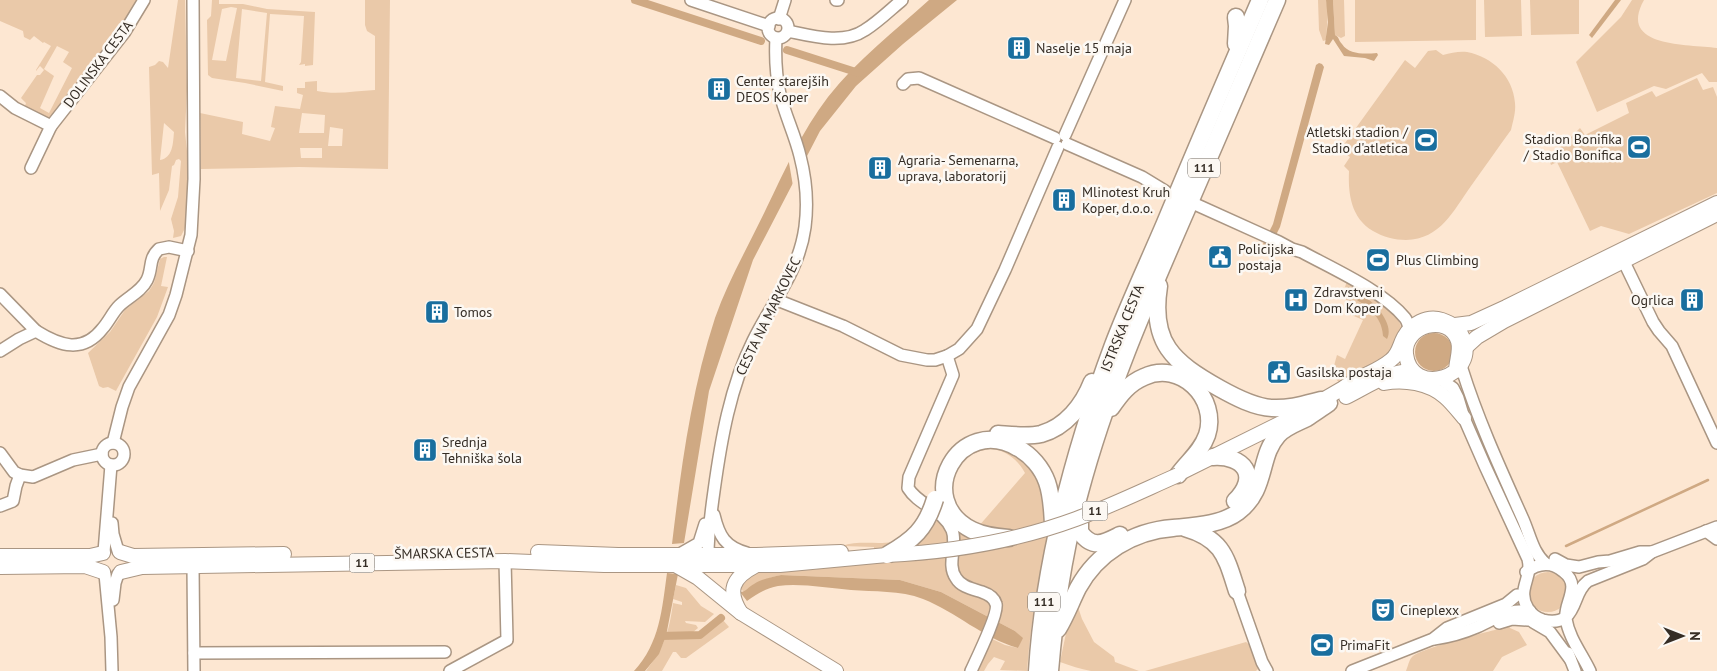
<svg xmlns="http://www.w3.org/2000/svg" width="1717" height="671" font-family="'PT Sans',sans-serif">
<rect width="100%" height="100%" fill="#fde7d2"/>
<g fill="#eac9a9" fill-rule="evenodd">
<path d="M0 0H140L131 17 50 120 24 109 26 103 21 98 37 75H40L44 70 40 66 36 71V70L51 46 44 42 43 43 34 36 30 40 24 37 23 31 0 21ZM57 46 69 52 63 62 72 68 49 113 40 108 54 76 44 69Z"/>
<path d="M178 0H185L187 89 185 132 187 151V201L186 226 181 236 173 238 174 231 171 219 178 197 181 161 179 159 176 160 174 165 172 166 169 190 160 211 159 173 152 175 149 67 155 65 159 61 163 62 168 68ZM164 123 174 132C173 143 173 158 160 160Z"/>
<path d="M212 0H219V4H243L267 9 315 12 313 65 305 66V64L299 65 301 62 304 16 270 14 265 82 283 86V91L245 83 212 78 208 75 207 20 211 16ZM231 7 237 8 226 61 212 60 222 9ZM242 9 267 13 261 81 236 78Z"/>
<path d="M365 0H390L388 169 299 167 201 169 200 113 243 122 242 134 270 141 275 128 271 127 275 106 300 109 303 95 297 93V88H305V82L317 81V91C336 95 355 91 375 90V36L367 31 365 25ZM302 113 325 115 324 133H299ZM330 127 343 129 342 146H328ZM300 148H322V158H301Z"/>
<path d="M1318 0H1326L1328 11 1326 40 1323 41 1319 30Z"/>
<path d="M1333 0H1344L1345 36 1341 38 1335 35Z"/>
<path d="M1355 0H1476V40L1355 42Z"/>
<path d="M1484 0H1521L1522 36 1485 37Z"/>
<path d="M1530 0H1579V34L1531 35Z"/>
<path d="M1632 0H1644C1617 48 1688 44 1717 48V82H1709L1702 73 1666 89 1654 86 1597 112 1576 62 1621 17Z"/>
<path d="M1436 50 1443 55C1451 53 1459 51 1467 52 1492 57 1513 76 1515 103 1516 112 1513 121 1511 130 1497 149 1484 168 1471 186 1453 211 1441 239 1406 240 1395 240 1383 237 1373 231 1351 218 1348 194 1349 171L1344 166 1350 157 1340 150 1405 60 1415 68 1428 51Z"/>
<path d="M1697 78 1703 90 1713 87 1717 97V193L1629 234 1601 226 1590 231 1557 162 1551 165 1549 159 1580 128 1585 135 1629 113 1626 103 1652 91 1656 97Z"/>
<path d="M164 257H167L161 286 168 287 157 317 117 389 116 391 108 387 103 388 99 386 88 353 110 332 125 310 149 291 154 283 160 259Z"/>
<path d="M1347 281C1359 288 1400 313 1401 327 1402 336 1396 347 1393 354L1340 383C1330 375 1334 366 1337 355L1345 359 1363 320 1347 313 1349 303 1343 296 1347 289 1345 287Z"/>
<path d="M1460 389 1522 529 1526 547 1457 391Z"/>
<path d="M990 443C1009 445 1020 451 1032 466 1037 473 1043 481 1045 489 1055 519 1042 561 1037 591 1032 618 1029 644 1027 671L1000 670 1005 661 994 657 988 664 984 671H975L990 638 1005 645 1018 648 1022 638 1015 631 941 592 900 580 781 575C767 578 755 583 744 592L739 587 744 577 755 572 810 570 842 566 845 563 874 561V547L842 546C860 539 888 547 903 539 921 530 920 510 934 500 937 498 942 497 945 496 948 490 948 487 949 480 952 459 969 446 990 443ZM990 449C1006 450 1017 459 1025 473L978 527C953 521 942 488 956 467 964 456 977 451 990 449Z"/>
<circle cx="1548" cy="592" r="20"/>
<path d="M676 585 686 588 701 606 714 614 705 622 685 621 686 623 696 625 698 628 692 633 693 638 697 639 722 619 729 627 686 658H681L676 652H673L662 671H646C664 647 669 633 673 603L682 605V602L673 599Z"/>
<path d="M1076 601 1082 619 1094 642 1114 657 1115 662 1139 671C1124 671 1106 671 1091 671 1080 669 1071 666 1060 662L1069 619Z"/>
<path d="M1509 626 1510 628 1519 632 1527 645 1502 657 1493 671H1406C1408 666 1409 660 1412 657 1420 648 1493 631 1509 626Z"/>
<path d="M1246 642 1251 646 1258 669 1256 671H1145Z"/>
</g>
<g fill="#cfa983">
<path d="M929 0H957L903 44 856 86 820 131 753 260 709 391 684 543 672 544C681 469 691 391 715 318 728 281 749 245 766 209 785 170 802 131 828 97 857 60 895 31 929 0Z"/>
<path d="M1326 0H1333L1335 35C1340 38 1338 40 1342 44 1349 55 1365 54 1377 53L1378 55 1374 61 1365 58 1344 56 1333 39 1329 45 1325 44 1328 22Z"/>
<path d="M1615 0H1621L1592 38 1589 35Z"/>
<path d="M1319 63 1322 64 1324 67 1280 227 1270 247 1267 249 1263 244 1273 224 1316 65Z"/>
<path d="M1348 287C1355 292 1363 295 1369 300 1379 307 1394 327 1387 339L1383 336C1382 313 1362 303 1345 293Z"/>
<circle cx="1434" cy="352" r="19"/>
<path d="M667 573 678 574 666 636 659 654 645 671H634C660 643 662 609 667 573Z"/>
<path d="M781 575 900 580 941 592 1015 631 1023 638 1018 648C983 638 956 612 923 599 900 590 874 592 851 590 828 588 800 583 778 586 766 588 757 594 747 601L740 592C746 592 748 587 754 584 762 579 772 577 781 575Z"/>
</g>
<path fill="#fde7d2" d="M800 134 807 160 793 186 788 157Z"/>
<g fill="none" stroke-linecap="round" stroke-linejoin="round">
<path stroke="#cfa983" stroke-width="2.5" d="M1566 546 1708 480"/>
<g stroke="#cfa983" stroke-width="8">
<path d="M635 0 761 41"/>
<path d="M787 50 859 73"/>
<path d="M659 639 661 636 700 635 721 618"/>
</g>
<defs>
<g id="minor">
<path d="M691 0 769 26"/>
<path d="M836 0H838"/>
<circle cx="778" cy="28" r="10"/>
<path d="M779 19 785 0"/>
<path d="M788 31C812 36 843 45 865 30 878 22 890 10 902 0"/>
<path d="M903 84 908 79 919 78 1055 138"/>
<path d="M0 96 15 108 51 126 124 33 144 0"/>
<path d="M1065 135 1125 0"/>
<path d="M1067 144 1142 177 1165 191"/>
<path d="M31 168 51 126"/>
<path d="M1197 205 1279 242 1292 249 1302 252C1333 269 1383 291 1405 318 1409 323 1409 330 1411 337"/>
<path d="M1624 262 1653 322 1659 331 1672 346 1717 443"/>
<path d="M0 294 36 331"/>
<path d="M777 300 843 326 901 355 927 360H935L947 356 959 349 977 329 1005 270 1058 147"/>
<path d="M0 351 19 339 36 331C60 346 83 354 103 328 109 321 113 312 119 306 128 297 141 292 147 280 153 268 148 259 159 249L169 247 188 251"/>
<path d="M947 356 953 375 909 477 908 488C919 506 943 509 952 530 958 545 946 564 956 578 961 587 973 589 982 592 988 594 994 597 996 604 999 613 976 660 971 671"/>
<path d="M1462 363V369C1478 420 1500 468 1522 517 1530 534 1532 552 1546 564"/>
<path d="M1440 379 1453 388 1458 398 1464 418 1485 466 1528 559C1531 572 1526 578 1524 590 1522 603 1530 616 1543 620 1551 622 1559 622 1566 617 1577 607 1575 591 1588 581L1643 559 1652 552 1717 527"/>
<path d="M113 443 122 407 129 387 169 315 176 295 191 235 194 179 193 0"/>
<circle cx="113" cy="454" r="11"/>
<path d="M0 453 14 472 20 475 33 477 73 460 102 454"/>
<path d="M0 506 13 501 16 486 20 475"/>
<path d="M714 515C719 536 725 547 747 553"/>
<path d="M112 523 113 534 118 551"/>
<path d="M1706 531 1717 539"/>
<path d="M104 552 111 465"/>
<path d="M678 555 699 543 705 524"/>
<path d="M708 555C708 534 711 512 714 491 721 440 730 387 753 341 772 302 799 272 805 227 808 204 806 179 800 156 795 135 785 115 780 94 776 76 775 57 776 38"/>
<path d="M1555 559 1566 565 1579 567 1598 562 1610 561 1640 552H1652"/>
<path d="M193 566 194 671"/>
<path d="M1526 572C1534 566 1542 563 1551 565 1557 566 1560 569 1564 572 1582 586 1563 604 1566 619 1569 638 1582 654 1590 671"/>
<path d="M105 574 111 637 112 671"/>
<path d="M1237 591 1262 662 1267 671"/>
<path d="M113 600 115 583 118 574"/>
<path d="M1533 622 1550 632 1570 659"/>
<path d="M1499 623 1512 619 1528 620"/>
<path d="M1434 639C1449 637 1463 633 1477 627 1498 618 1505 609 1530 611"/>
<path d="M194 653 445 652"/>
<path d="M1568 653 1575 671"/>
<path d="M450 671 507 640 505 561"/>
<path d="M1352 671 1433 639 1447 628 1506 604 1517 595"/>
</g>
<g id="major">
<path d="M1455 325 1471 323 1506 307 1717 203"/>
<path d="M1465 348 1477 337 1504 321 1717 214"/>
<path d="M1384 383C1404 379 1429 383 1445 397 1452 403 1458 411 1464 418"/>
<path d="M1345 387C1360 376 1378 371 1391 360 1399 354 1399 346 1404 337 1411 324 1427 315 1442 320 1451 323 1458 327 1462 336 1482 377 1411 399 1406 354 1403 326 1448 312 1458 341 1461 351 1456 361 1456 371"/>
<path d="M1346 397C1365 388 1393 368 1414 372"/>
<path d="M1314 405 1345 387 1354 384"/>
<path d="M1180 473 1293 417"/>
<path d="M120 552 133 556 284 554"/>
<path d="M538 552 618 555H756L841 552"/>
<path d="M0 556H90L103 553"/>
<path d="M677 566 698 578 741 613 836 671"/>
<path d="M0 567 85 566 103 572"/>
<path d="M121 572 142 567 505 561 604 565H780L887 555"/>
<path d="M741 613C727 591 732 578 755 566"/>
</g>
<g id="highway">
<path d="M1236 17 1237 26 1236 44"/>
<path d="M1159 286C1150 343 1173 362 1219 388 1235 397 1254 407 1272 408 1289 409 1305 404 1321 400"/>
<path d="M1111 408C1120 395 1129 383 1144 377 1180 360 1219 398 1207 435 1201 452 1188 461 1178 475"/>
<path d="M998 434C1012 435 1028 437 1041 434 1066 427 1083 405 1092 382"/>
<path d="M1213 457C1244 455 1260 476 1235 501"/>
<path d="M1080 516V532C1093 550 1104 543 1120 535"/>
<path d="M1185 528C1223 539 1226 557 1237 591"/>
<path d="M1009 538C997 537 984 536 972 530 912 500 959 413 1018 448 1031 455 1042 468 1047 482 1052 496 1052 510 1053 524"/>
<path d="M1058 629C1066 616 1071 602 1078 588 1097 553 1133 531 1173 528 1194 526 1221 525 1238 512 1268 489 1258 457 1278 435 1285 427 1297 423 1307 418 1314 413 1322 408 1329 403"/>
<path d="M1037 671C1044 559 1074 450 1113 345 1129 303 1148 263 1165 223 1196 148 1228 74 1260 0"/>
<path d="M1050 671C1055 611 1064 551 1080 492 1106 394 1147 301 1187 209 1217 139 1247 70 1277 0"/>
</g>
</defs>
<use href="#minor" stroke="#aa9683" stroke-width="14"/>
<use href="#major" stroke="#aa9683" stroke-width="16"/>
<use href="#highway" stroke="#aa9683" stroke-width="19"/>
<use href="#minor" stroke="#fff" stroke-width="11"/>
<use href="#major" stroke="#fff" stroke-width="14"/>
<use href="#highway" stroke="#fff" stroke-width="16"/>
<defs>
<path id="major-bridge" d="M887 555C951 552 1016 541 1076 519 1111 506 1144 490 1178 475"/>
<path id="highway-bridge" d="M887 555C913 540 926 529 935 499"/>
</defs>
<use href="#major-bridge" stroke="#aa9683" stroke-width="16" stroke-linecap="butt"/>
<use href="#highway-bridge" stroke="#aa9683" stroke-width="19" stroke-linecap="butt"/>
<use href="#major-bridge" stroke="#fff" stroke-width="14"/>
<use href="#highway-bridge" stroke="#fff" stroke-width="16"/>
</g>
<defs>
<symbol id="building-square" viewBox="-11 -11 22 22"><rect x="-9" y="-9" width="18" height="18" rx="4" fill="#196e9e" stroke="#fcf8f3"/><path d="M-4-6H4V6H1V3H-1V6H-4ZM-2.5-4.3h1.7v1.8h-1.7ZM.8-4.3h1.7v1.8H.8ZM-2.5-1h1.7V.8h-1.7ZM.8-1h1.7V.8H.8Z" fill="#fff"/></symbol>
<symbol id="stadium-square" viewBox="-11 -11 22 22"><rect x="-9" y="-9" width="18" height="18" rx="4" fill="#196e9e" stroke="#fcf8f3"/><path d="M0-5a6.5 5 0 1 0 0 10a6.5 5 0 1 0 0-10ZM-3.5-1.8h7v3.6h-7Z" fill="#fff"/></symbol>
<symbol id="civic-square" viewBox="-11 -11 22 22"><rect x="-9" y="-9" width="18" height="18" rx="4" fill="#196e9e" stroke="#fcf8f3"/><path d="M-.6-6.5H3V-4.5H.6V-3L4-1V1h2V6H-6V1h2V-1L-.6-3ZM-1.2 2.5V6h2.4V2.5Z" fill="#fff"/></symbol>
<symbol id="hospital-square" viewBox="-11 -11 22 22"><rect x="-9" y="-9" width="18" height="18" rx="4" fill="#196e9e" stroke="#fcf8f3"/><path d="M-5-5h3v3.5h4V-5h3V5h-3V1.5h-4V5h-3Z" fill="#fff"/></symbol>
<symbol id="theatre-square" viewBox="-11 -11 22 22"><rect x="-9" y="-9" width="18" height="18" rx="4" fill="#196e9e" stroke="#fcf8f3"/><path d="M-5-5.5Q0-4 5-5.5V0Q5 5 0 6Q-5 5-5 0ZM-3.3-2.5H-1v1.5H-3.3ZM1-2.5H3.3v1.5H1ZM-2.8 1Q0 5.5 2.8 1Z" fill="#fff"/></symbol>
</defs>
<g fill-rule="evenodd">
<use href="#building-square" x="1005" y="34" width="28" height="28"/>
<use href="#building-square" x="705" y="75" width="28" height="28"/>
<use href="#stadium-square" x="1412" y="126" width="28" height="28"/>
<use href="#stadium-square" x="1625" y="133" width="28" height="28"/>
<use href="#building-square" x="866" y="154" width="28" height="28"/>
<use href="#building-square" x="1050" y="186" width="28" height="28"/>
<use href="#civic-square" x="1206" y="243" width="28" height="28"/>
<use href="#stadium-square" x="1364" y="246" width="28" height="28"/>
<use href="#hospital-square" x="1282" y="286" width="28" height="28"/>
<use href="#building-square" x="1678" y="286" width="28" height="28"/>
<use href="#building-square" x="423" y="298" width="28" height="28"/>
<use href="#civic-square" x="1265" y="358" width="28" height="28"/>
<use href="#building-square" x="411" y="436" width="28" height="28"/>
<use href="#theatre-square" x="1369" y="596" width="28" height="28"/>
<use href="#stadium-square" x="1308" y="631" width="28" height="28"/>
</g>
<g text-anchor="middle" stroke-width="5" stroke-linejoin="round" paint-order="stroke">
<g fill="#fcf8f3" stroke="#716a63" stroke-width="1">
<rect x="1188" y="158.5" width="32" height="19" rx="4"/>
<rect x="1082.5" y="501.5" width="25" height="19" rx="4"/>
<rect x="349.5" y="553.5" width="25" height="19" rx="4"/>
<rect x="1028" y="592.5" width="32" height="19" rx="4"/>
</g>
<g font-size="12" font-weight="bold" fill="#352d25">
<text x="1204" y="172">111</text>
<text x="1095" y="515">11</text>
<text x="362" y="567">11</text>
<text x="1044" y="606">111</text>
</g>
<g font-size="14" fill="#352d25" stroke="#fcf8f3" text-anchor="start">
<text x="1036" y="53">Naselje 15 maja</text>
<text x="736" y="86">Center starejših<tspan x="736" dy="16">DEOS Koper</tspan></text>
<text x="1408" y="137" text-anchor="end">Atletski stadion /<tspan x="1408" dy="16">Stadio d'atletica</tspan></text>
<text x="1622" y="144" text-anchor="end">Stadion Bonifika<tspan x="1622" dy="16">/ Stadio Bonifica</tspan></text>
<text x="898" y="165">Agraria- Semenarna,<tspan x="898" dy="16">uprava, laboratorij</tspan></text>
<text x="1082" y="197">Mlinotest Kruh<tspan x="1082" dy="16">Koper, d.o.o.</tspan></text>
<text x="1238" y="254">Policijska<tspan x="1238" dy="16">postaja</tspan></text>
<text x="1396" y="265">Plus Climbing</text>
<text x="1314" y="297">Zdravstveni<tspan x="1314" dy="16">Dom Koper</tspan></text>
<text x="1674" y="305" text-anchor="end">Ogrlica</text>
<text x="454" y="317">Tomos</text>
<text x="1296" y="377">Gasilska postaja</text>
<text x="442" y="447">Srednja<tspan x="442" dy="16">Tehniška šola</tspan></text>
<text x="1400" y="615">Cineplexx</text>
<text x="1340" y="650">PrimaFit</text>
</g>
<g font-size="14" fill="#352d25" stroke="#fcf8f3">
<text transform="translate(98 64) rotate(-53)" y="5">DOLINSKA CESTA</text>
<text transform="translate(768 316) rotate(-64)" y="5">CESTA NA MARKOVEC</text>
<text transform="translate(1122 328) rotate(-68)" y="5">ISTRSKA CESTA</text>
<text transform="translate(444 553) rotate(-1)" y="5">ŠMARSKA CESTA</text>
</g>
</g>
<g transform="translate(1682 636) rotate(90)" stroke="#fcf8f3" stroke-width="4" paint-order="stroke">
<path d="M0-4L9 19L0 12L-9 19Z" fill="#352d25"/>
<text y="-8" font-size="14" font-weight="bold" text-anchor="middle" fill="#352d25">N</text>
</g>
</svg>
